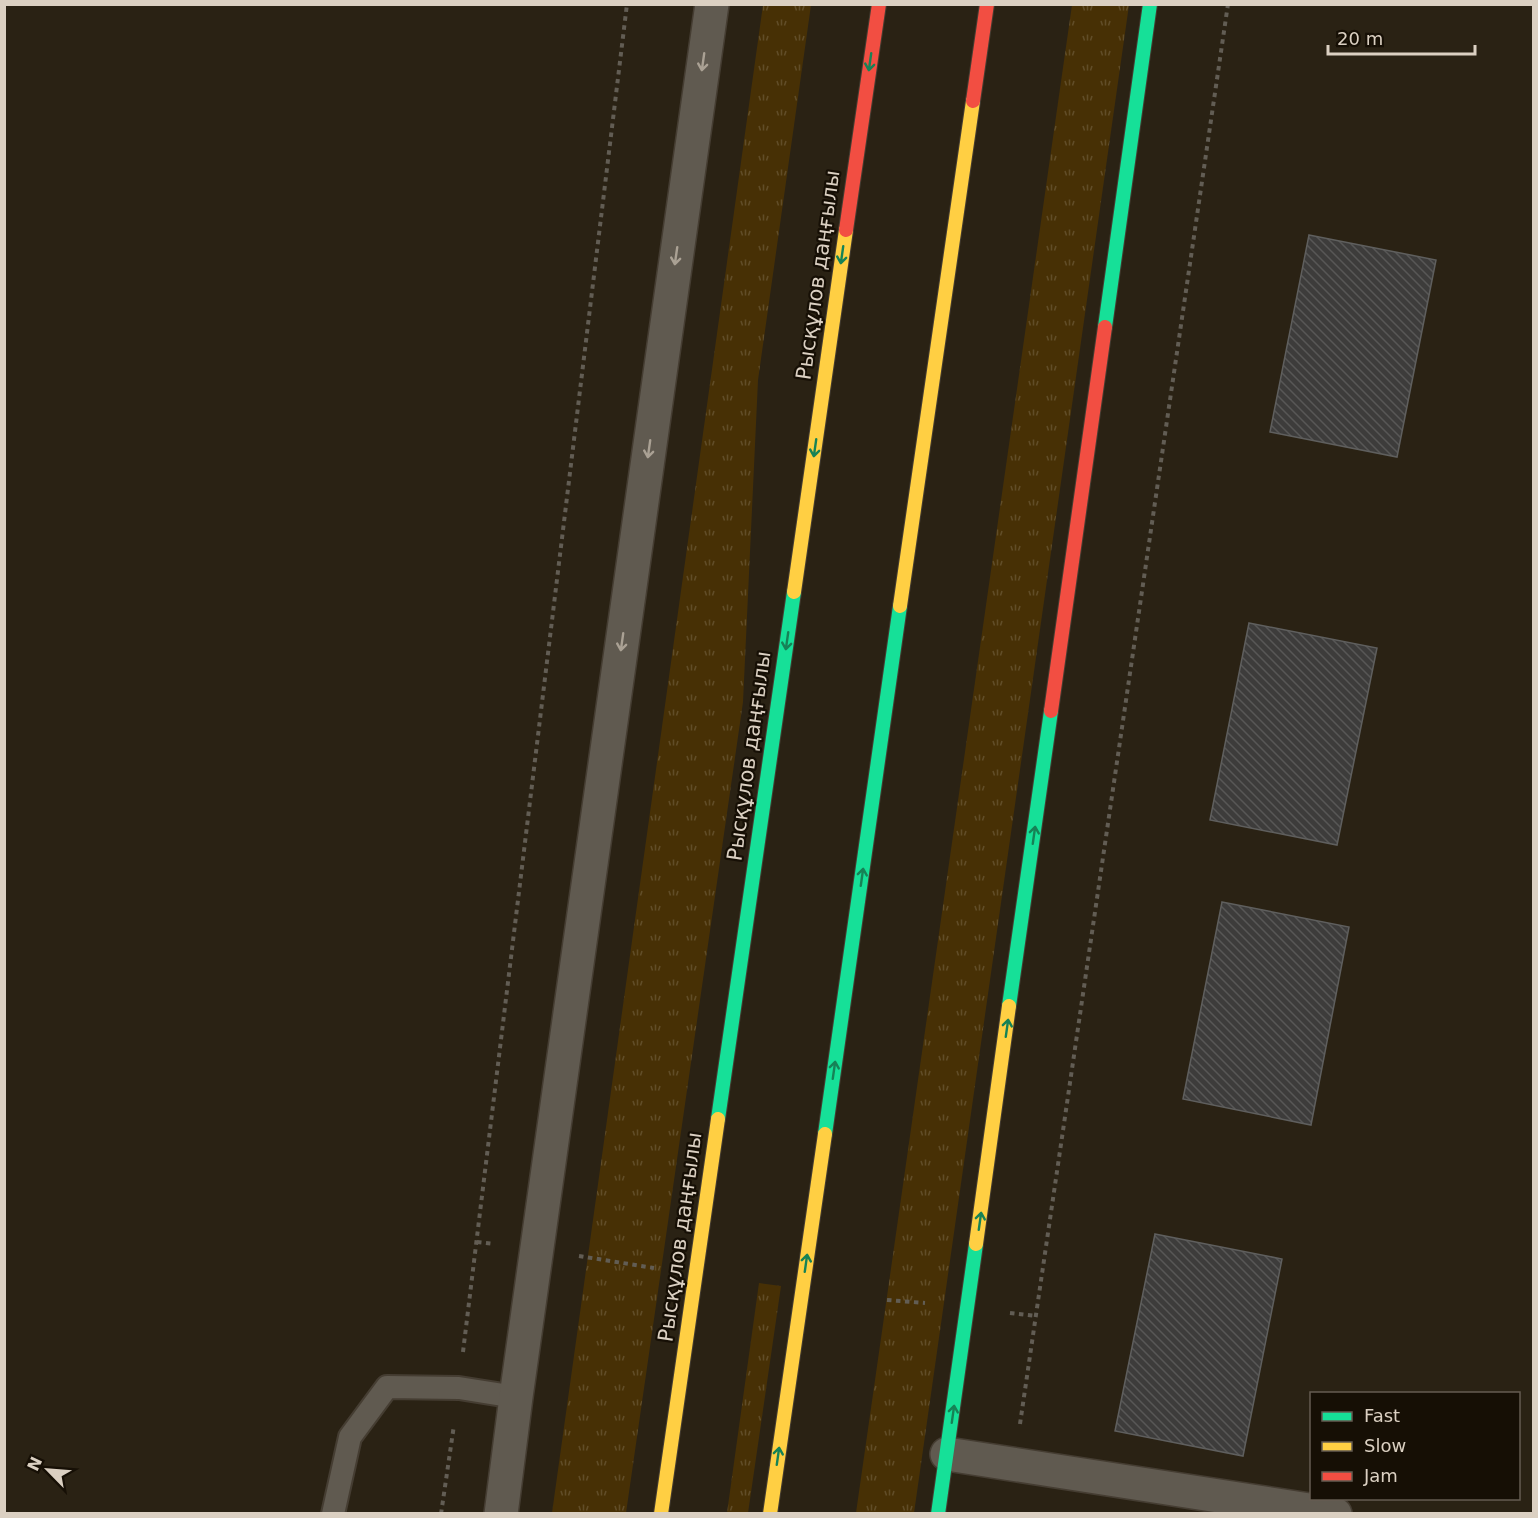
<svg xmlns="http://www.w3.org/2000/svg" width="1538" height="1518" font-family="'DejaVu Sans',sans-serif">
<defs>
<pattern id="grass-tufts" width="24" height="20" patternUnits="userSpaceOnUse" patternTransform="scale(1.5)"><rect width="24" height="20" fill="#473005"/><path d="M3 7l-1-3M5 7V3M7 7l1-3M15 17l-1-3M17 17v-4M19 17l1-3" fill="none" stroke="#614d28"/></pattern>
<pattern id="building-back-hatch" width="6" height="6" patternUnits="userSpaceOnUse" patternTransform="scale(1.5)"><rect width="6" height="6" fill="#3d3c3b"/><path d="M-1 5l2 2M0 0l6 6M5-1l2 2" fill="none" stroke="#585756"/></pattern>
</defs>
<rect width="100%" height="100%" fill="#2a2214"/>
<g fill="url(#grass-tufts)">
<path d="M763 5H811L758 380 743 702 626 1513H552Z"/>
<path d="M1072 5H1129L914 1513H856Z"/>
<path d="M759 1283 781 1286 748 1513H727Z"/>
</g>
<g fill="url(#building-back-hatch)" stroke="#5f5f5e" stroke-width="1.5">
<path d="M1309 235 1436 260 1397 457 1270 432Z"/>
<path d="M1249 623 1377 648 1337 845 1210 820Z"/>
<path d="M1222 902 1349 927 1311 1125 1183 1099Z"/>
<path d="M1155 1234 1282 1259 1243 1456 1115 1431Z"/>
</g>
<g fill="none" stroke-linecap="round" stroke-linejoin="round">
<defs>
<path id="lane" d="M333 1514 350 1437 387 1387 459 1388 516 1397"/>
<g id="street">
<path d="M947 1454 1335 1514"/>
<path d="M501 1514 516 1397 712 4"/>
</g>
<g id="fast">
<path d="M1105 327 1150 4"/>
<path d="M1009 1006 1051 711"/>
<path d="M718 1119 794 592"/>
<path d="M825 1134 900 606"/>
<path d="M938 1514 976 1244"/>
</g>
<g id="slow">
<path d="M794 592 846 230"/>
<path d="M900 606 973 101"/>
<path d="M976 1244 1009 1006"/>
<path d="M661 1514 718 1119"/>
<path d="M770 1514 825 1134"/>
</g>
<g id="jam">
<path d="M973 101 987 4"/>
<path d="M846 230 879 4"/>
<path d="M1051 711 1105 327"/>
</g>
</defs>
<use href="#lane" stroke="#453d32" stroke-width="26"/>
<use href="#street" stroke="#453d32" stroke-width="36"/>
<use href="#fast" stroke="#453d32" stroke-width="16"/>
<use href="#slow" stroke="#453d32" stroke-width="16"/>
<use href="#jam" stroke="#453d32" stroke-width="16"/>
<g stroke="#625d54" stroke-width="4" stroke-dasharray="4.5 4.5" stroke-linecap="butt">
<path d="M477 1242 494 1244"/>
<path d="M579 1256 654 1268"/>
<path d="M887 1300 925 1303"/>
<path d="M1010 1313 1036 1316"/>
<path d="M463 1352 627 4"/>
<path d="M1020 1424 1228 4"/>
<path d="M441 1514 454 1425"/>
</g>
<use href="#lane" stroke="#605a50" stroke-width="22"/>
<use href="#street" stroke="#605a50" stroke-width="33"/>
<use href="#fast" stroke="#16e098" stroke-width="14"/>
<use href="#slow" stroke="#ffcf43" stroke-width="14"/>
<use href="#jam" stroke="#f24e42" stroke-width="14"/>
</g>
<defs><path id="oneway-shaft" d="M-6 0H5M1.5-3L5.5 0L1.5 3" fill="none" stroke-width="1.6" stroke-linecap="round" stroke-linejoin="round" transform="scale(1.5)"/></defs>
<g stroke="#aaa194">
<use href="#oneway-shaft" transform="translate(703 62) rotate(98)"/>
<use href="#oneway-shaft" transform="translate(676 256) rotate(98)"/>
<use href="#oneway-shaft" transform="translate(649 449) rotate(98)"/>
<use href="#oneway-shaft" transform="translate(622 642) rotate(98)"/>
</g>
<g stroke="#168256">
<use href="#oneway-shaft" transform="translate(870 62) rotate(98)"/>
<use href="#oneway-shaft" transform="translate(842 255) rotate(98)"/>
<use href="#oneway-shaft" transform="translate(815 448) rotate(98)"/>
<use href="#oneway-shaft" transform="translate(787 641) rotate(98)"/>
<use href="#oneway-shaft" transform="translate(1034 835) rotate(-82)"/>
<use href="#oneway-shaft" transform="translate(862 877) rotate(-82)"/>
<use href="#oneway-shaft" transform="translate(1007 1028) rotate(-82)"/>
<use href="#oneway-shaft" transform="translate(834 1070) rotate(-82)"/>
<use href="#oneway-shaft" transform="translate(980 1221) rotate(-82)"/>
<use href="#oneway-shaft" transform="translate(806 1263) rotate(-82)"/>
<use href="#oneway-shaft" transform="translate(953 1414) rotate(-82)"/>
<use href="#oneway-shaft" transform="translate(778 1456) rotate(-82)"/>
</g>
<g text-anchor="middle" stroke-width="4.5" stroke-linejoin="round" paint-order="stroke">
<g font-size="21" fill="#dbd0c2" stroke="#160f05">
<text transform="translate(818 275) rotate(-82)" y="7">Рысқұлов даңғылы</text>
<text transform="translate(749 756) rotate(-82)" y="7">Рысқұлов даңғылы</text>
<text transform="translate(680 1237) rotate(-82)" y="7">Рысқұлов даңғылы</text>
</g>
</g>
<rect width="1538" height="1518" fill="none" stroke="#dbd0c2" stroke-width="12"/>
<rect x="1310" y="1392" width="210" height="108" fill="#160f05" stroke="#655c51" stroke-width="1.5"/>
<rect x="1322" y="1412" width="30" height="9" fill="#16e098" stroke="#655c51" stroke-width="1.5"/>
<text x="1364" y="1422" font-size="18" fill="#dbd0c2">Fast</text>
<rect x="1322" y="1442" width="30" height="9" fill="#ffcf43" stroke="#655c51" stroke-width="1.5"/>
<text x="1364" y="1452" font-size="18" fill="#dbd0c2">Slow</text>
<rect x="1322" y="1472" width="30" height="9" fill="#f24e42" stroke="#655c51" stroke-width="1.5"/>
<text x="1364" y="1482" font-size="18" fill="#dbd0c2">Jam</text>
<g transform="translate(48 1470) rotate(295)" stroke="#160f05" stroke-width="4.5" paint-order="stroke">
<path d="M0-4.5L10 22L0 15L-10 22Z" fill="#dbd0c2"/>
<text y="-9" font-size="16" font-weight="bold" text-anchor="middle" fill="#dbd0c2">N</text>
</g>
<path d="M1328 45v9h147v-9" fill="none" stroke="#dbd0c2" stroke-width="3"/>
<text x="1337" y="45" font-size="18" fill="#dbd0c2" stroke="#160f05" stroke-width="4.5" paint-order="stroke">20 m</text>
</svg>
